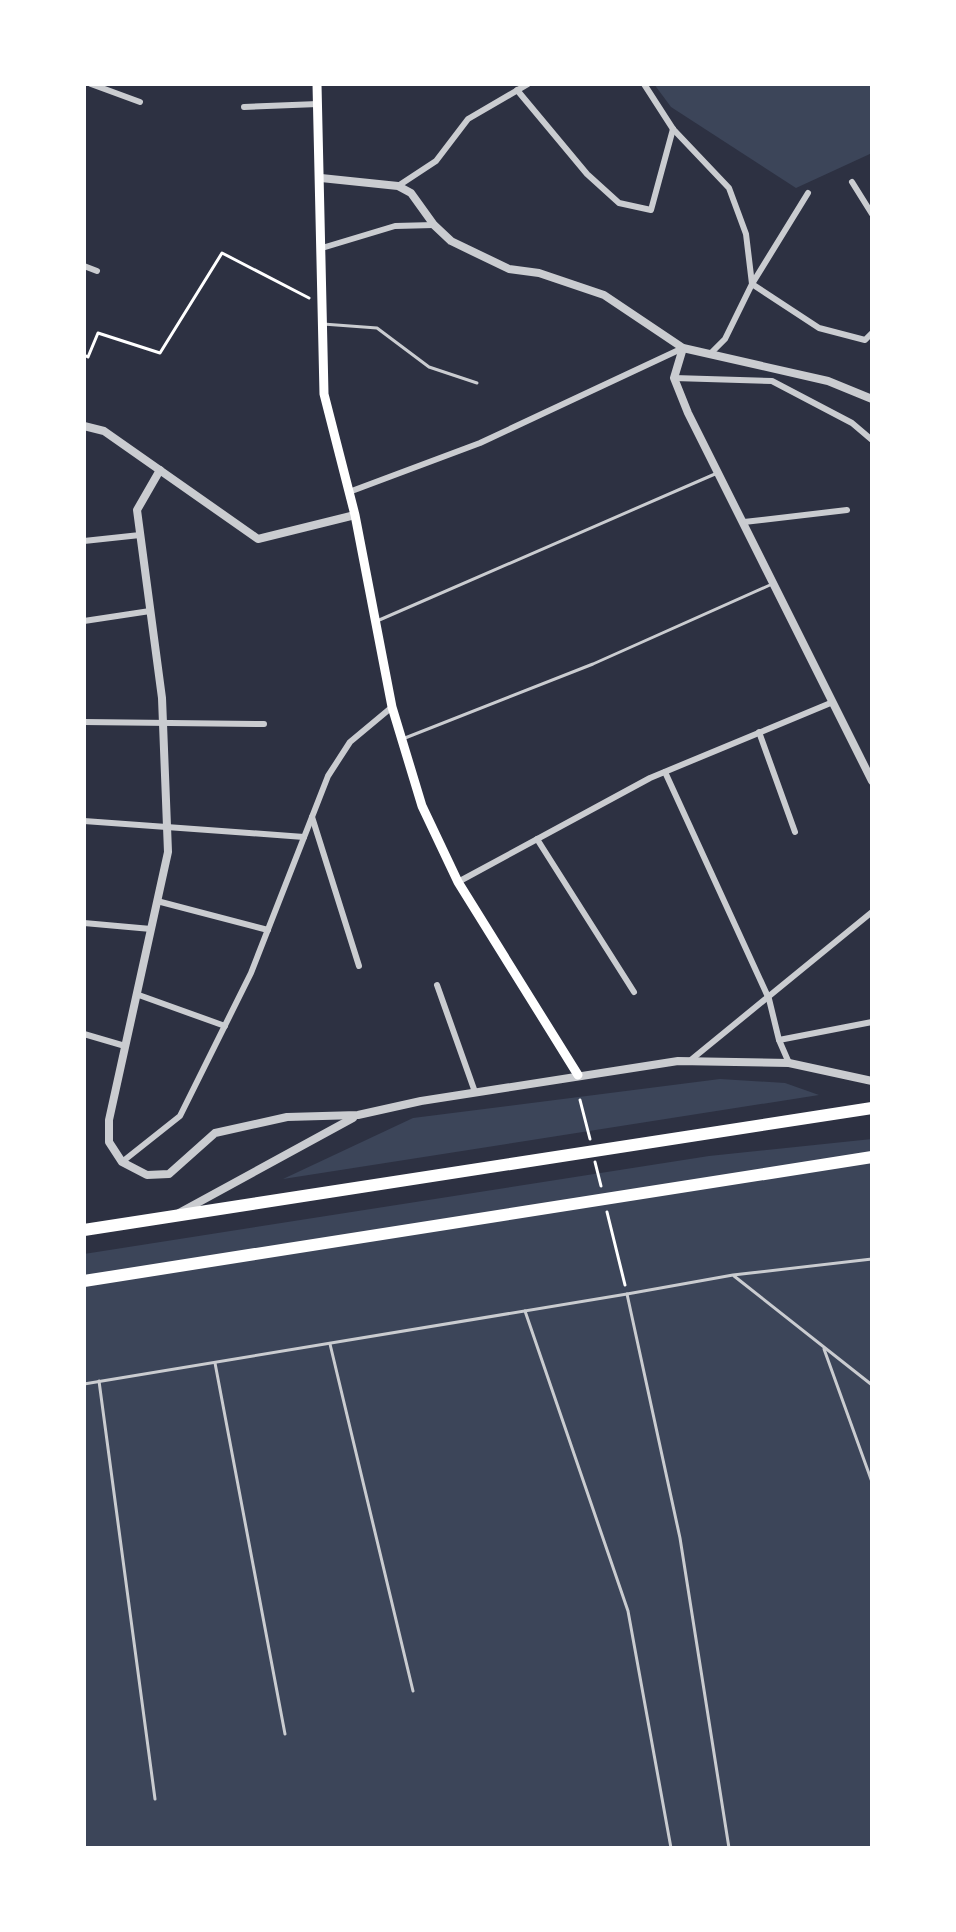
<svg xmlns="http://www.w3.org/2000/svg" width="956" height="1932" font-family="'IBM Plex Sans',sans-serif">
<rect width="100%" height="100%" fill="#2d3142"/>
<g fill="#3c4559">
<path d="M654 84H872V153L796 188 671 107Z"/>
<path d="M720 1079 785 1083 819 1095 283 1179 413 1118Z"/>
<path d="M872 1139V1848H84V1254L709 1156Z"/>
</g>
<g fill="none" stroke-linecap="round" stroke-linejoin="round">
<g stroke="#fff" stroke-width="3">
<path d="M84 355 88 357 98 333 160 353 222 253 309 298"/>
<path d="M580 1100 590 1139"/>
<path d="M595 1162 601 1186"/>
<path d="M607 1212 625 1285"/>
</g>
<g stroke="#caccd0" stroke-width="3">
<path d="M323 324 377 328 429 367 477 383"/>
<path d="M377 621 715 474"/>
<path d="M405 738 593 664 770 585"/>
<path d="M734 1276 872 1385"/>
<path d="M525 1311 628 1611 671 1848"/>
<path d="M330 1344 413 1691"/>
<path d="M824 1349 872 1482"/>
<path d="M215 1363 285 1734"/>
<path d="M99 1381 155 1799"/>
<path d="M84 1384 627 1294"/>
<path d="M729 1848 680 1538 627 1294 733 1275 872 1259"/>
</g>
<g stroke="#caccd0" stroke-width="6">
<path d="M91 84 140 102"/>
<path d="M644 84 673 129 729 188 746 234 752 284 819 328 865 340 872 333"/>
<path d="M517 90 587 174 619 203 651 210 673 129"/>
<path d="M244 107 318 104"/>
<path d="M852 182 872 214"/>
<path d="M398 186 436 161 468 119 528 84"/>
<path d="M322 248 395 226 434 225"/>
<path d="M84 266 97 271"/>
<path d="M711 353 725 339 752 284 808 193"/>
<path d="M674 378 772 381 852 423 872 440"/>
<path d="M349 492 480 443 683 348"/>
<path d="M744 522 847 510"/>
<path d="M84 541 140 535"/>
<path d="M84 621 150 611"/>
<path d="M84 722 264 724"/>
<path d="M759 732 795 832"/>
<path d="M665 772 769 999 779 1040 789 1063"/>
<path d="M312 817 359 966"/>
<path d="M84 821 304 837"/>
<path d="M537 839 634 992"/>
<path d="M458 882 650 778 833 702"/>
<path d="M157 901 268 930"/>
<path d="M84 923 151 929"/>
<path d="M437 985 475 1092"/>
<path d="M136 994 225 1026"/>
<path d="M84 1034 125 1046"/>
<path d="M779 1040 872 1022"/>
<path d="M692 1059 872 912"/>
<path d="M122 1162 180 1116 251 973 328 776 350 742 392 707"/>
</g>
<g stroke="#caccd0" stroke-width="8">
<path d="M321 178 398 186 411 193 434 225 451 241 509 269 539 273 604 295 683 348 828 381 872 399"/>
<path d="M683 348 674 378 688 413 872 781"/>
<path d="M84 426 104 431 258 539 355 515"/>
<path d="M160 470 137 510 162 698 168 852 109 1120V1142L122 1162 147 1175 169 1174 215 1133 287 1117 358 1115 421 1101 678 1061 789 1063 872 1081"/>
<path d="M179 1213 353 1118"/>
</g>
<path stroke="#fff" stroke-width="9" d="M317 84 324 394 355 515 392 707 422 806 458 882 578 1075"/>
<g stroke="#fff" stroke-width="12">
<path d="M84 1230 872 1108"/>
<path d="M84 1281 872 1157"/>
</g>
</g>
<rect width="956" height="1932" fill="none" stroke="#ffffff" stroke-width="172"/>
</svg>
